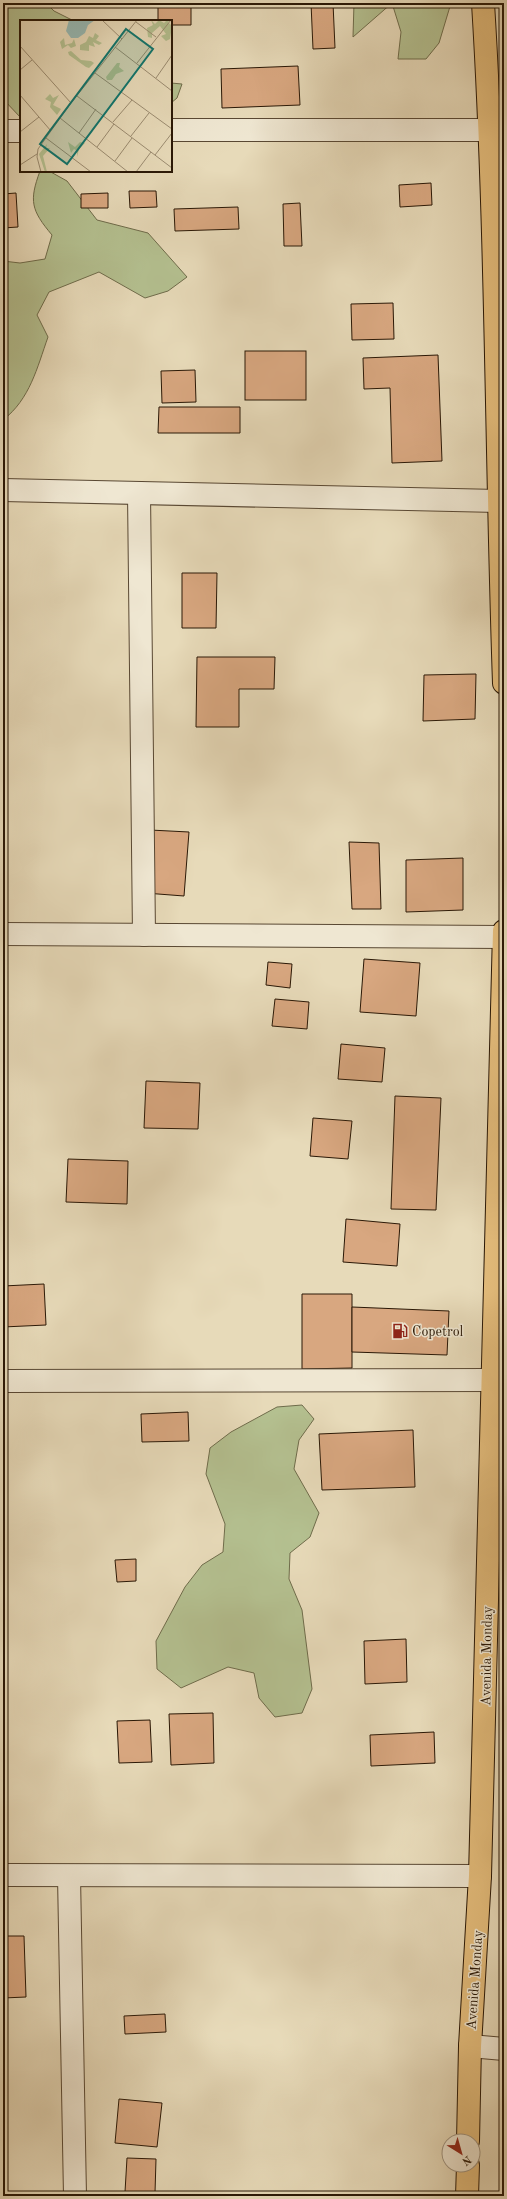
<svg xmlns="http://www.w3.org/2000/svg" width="507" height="2199" font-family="'Old Standard TT',serif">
<rect width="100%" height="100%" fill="#e7dab9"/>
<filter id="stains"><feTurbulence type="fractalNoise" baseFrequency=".005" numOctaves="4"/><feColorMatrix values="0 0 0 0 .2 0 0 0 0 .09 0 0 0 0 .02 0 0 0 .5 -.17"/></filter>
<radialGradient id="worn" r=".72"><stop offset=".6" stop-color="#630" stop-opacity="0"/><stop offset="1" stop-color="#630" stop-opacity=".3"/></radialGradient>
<g fill="#b4c090" stroke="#6f6c4b">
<path d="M3 3H46L54 11 74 21H21V118L3 99Z"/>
<path d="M354 3H451L439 43 426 59H398L401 32 392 3 353 37Z"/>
<path d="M171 83 182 84 177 98 171 103Z"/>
<path d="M40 171H49L67 181 97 220 148 233 187 277 168 291 145 298 99 272 49 292 37 315 48 337C37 368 30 399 3 420V261L20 263 45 259 52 235C31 210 29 201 40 171Z"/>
<path d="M302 1405 314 1419 299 1440 294 1469 319 1513 310 1537 290 1553 289 1579 302 1610 312 1689 302 1713 275 1717 259 1698 254 1673 228 1667 181 1688 157 1669 156 1641 185 1587 202 1565 223 1552 225 1524 206 1474 210 1448 231 1432 277 1407Z"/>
</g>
<g fill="#d8a780" stroke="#2a1806">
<path d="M158 3H191V25H171V21H158Z"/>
<path d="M311 3H333L335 48 313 49Z"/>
<path d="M298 66 300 105 222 108 221 69Z"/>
<path d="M431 183 432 205 400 207 399 185Z"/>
<path d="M129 191H156L157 207 130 208Z"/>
<path d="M16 193 18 227 3 228V194Z"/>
<path d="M108 193V208H81V194Z"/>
<path d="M300 203 302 246H284L283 204Z"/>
<path d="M238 207 239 229 175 231 174 209Z"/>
<path d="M393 303 394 339 352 340 351 304Z"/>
<rect x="245" y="351" width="61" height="49"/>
<path d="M438 355 442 461 392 463 390 388 364 389 363 358Z"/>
<path d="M195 370 196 402 162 403 161 371Z"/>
<path d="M159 407H240V433H158Z"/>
<path d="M182 573H217L216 628H182Z"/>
<path d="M197 657H275L274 689H239V727H196Z"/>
<path d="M476 674 475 719 423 721 424 675Z"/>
<path d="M150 830 189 832 184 896 145 893Z"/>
<path d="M349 842 379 843 381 909H352Z"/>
<path d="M463 858V910L406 912V860Z"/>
<path d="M364 959 420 963 416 1016 360 1012Z"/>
<path d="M268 962 292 964 290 988 266 985Z"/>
<path d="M275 999 309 1002 307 1029 272 1026Z"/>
<path d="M341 1044 385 1048 382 1082 338 1079Z"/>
<path d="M146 1081 200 1083 198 1129 144 1128Z"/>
<path d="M395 1096 441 1098 436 1210 391 1209Z"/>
<path d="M313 1118 352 1121 348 1159 310 1156Z"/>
<path d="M68 1159 128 1161 127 1204 66 1202Z"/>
<path d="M346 1219 400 1224 397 1266 343 1262Z"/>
<path d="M44 1284 46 1325 3 1327V1286Z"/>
<path d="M302 1294H352V1368L302 1369Z"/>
<path d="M352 1307 449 1311 447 1355 352 1352Z"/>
<path d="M188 1412 189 1441 142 1442 141 1414Z"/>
<path d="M413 1430 415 1487 322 1490 319 1434Z"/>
<path d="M136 1559V1581L117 1582 115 1560Z"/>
<path d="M406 1639 407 1682 365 1684 364 1641Z"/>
<path d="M213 1713 214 1763 171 1765 169 1714Z"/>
<path d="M150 1720 152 1762 119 1763 117 1721Z"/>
<path d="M434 1732 435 1763 371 1766 370 1735Z"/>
<path d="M3 1936H24L26 1997 3 1998Z"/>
<path d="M165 2014 166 2032 125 2034 124 2016Z"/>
<path d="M119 2099 162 2103 157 2147 115 2143Z"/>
<path d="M127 2158 156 2159 155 2193 125 2192Z"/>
</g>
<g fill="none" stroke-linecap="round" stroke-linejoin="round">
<defs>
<g id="minor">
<path d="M171 130H491"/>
<path d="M3 131H21"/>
<path d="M3 490 498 501"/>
<path d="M139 493 144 935"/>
<path d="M3 934 504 937"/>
<path d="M3 1381 493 1380"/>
<path d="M3 1875 480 1876"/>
<path d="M69 1876 75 2196"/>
<path d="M470 2046 504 2049"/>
</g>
<g id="trunk">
<path d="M483 3C497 229 496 456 504 683"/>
<path d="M468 2141 470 2046 480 1876 504 931"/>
<path d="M467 2196 468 2165"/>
</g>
</defs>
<use href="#minor" stroke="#594833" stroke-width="24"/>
<use href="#trunk" stroke="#2a1806" stroke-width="24"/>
<use href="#minor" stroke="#efe7d2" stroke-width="22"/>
<use href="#trunk" stroke="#e4bd7c" stroke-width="22"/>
</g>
<defs>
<symbol id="fuel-bare" viewBox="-9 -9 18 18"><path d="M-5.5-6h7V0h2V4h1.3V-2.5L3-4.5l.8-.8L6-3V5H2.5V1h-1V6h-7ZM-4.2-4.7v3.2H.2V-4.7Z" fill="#8f2418" stroke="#efe7d2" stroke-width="2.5" paint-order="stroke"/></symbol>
</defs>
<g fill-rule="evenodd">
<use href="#fuel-bare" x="389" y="1320" width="22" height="22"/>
</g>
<g text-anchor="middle" stroke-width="3" stroke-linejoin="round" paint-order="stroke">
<g font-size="14" fill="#2a1806" stroke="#efe7d2" text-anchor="start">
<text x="412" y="1336">Copetrol</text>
</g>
<g font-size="14" fill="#2a1806" stroke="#efe7d2">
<text transform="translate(486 1656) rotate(-89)" y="5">Avenida Monday</text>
<text transform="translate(474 1980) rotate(-86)" y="5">Avenida Monday</text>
</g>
</g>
<g transform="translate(20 20)">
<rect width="152" height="152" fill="#e7dab9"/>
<path d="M131 0 135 4 139 0 144 3 147 0H152L148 2 152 6 150 19 146 21 141 16 146 14 140 6 132 13V18L128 17 127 8 133 5ZM75 13 79 16 76 20 82 23 79 25 73 22 75 27 69 25V31L60 30V25L66 22 69 16 73 18ZM44 18 45 25 52 23 54 19 56 26 51 28 48 25 42 29 40 22ZM51 31 61 40 71 41 74 43 69 48 66 47 49 35 48 32ZM97 43H100L99 47 104 51 96 54 92 60H87L86 57ZM30 74 33 78 39 75 33 85 41 89 37 95 30 87 31 82 25 79ZM48 122 55 127 60 122 65 123 59 129 57 137V131L54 129 51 133ZM27 124 26 128H30L23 136 27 152H25L19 134Z" fill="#b4c090"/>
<path d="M49 0H75L68 5 65 13 58 18H51L46 11Z" fill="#97bab5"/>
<path fill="none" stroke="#9b8c71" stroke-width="1" d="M82 0 102 19M116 2 136 17M0 26 51 83M95 27 152 71M117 43 151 0M0 50 12 40M75 53 152 109M136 58 152 35M0 75 31 111M57 76 152 148M40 98 108 152M93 102 112 80M0 112 19 97M59 113 76 89M111 116 129 93M26 118 71 152M77 127 94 104M135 135 152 113M95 141 112 118M0 145 17 134M21 152 17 137 18 129 51 83 117 0M116 152 131 132"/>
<path fill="#0f766e" fill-opacity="0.15" stroke="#0f766e" stroke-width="2" d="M106 9 133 29 47 144 20 124Z"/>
<rect width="152" height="152" fill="none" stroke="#2a1806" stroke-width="2"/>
</g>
<rect width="507" height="2199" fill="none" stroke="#e7dab9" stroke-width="16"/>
<rect x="4" y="4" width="499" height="2191" fill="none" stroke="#2a1806" stroke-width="2"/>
<rect x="8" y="8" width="491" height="2183" fill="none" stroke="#2a1806"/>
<g transform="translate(461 2153) rotate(143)"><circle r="19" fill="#efe7d2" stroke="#a09480"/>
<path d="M0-3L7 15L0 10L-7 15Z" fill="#8f2418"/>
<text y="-6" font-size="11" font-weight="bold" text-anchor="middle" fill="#2a1806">N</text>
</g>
<rect width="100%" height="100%" filter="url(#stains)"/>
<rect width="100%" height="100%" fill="url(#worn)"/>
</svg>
